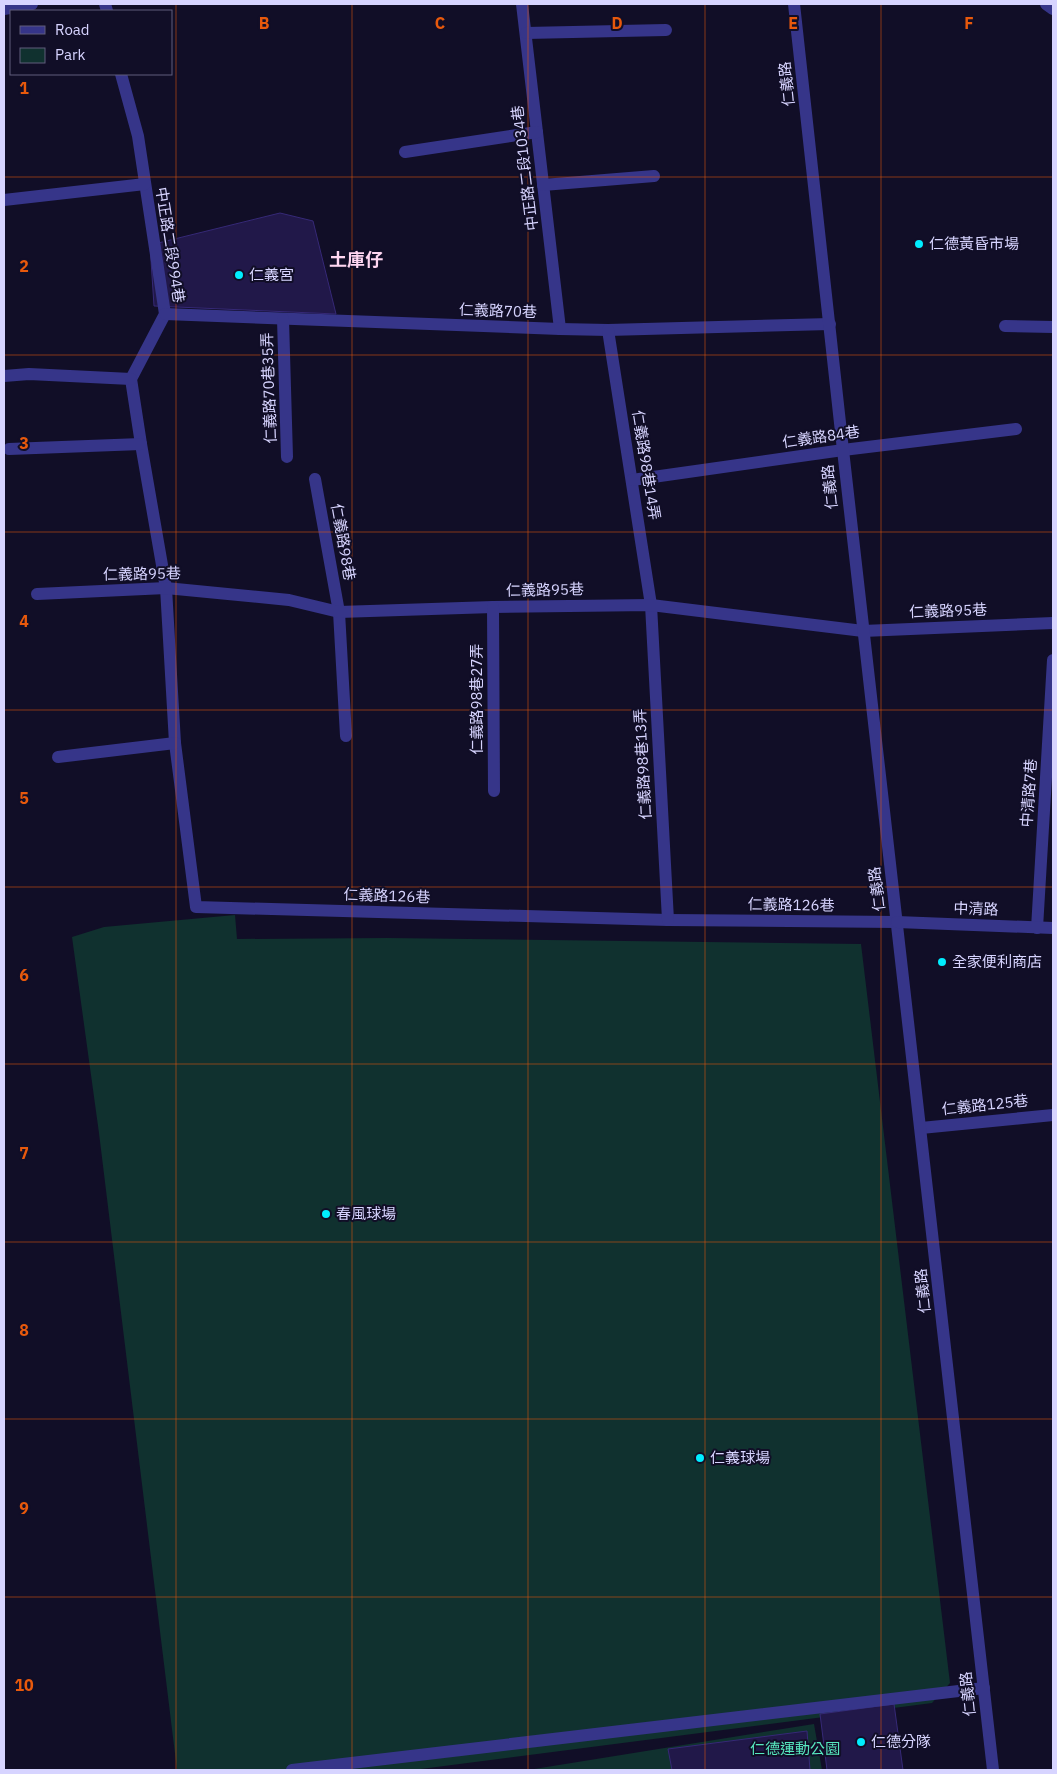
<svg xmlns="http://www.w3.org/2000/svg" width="1057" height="1774" font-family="'IBM Plex Sans','Noto Sans TC',sans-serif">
<rect width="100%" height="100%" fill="#110e27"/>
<g fill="#10312f">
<path d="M235 915 237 939 387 938 861 944 950 1683 932 1703 413 1770H177L99 1133 72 937 104 927Z"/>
<path d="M814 1724 822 1770H528Z"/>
</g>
<g fill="#211849" stroke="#362977">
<path d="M280 213 313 221 336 314 154 306 150 245Z"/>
<path d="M894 1704 903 1770H827L820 1714Z"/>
<path d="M807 1731 810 1770H672L668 1749Z"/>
</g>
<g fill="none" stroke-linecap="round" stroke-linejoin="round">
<g stroke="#363589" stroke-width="12">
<path d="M105 4 107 11"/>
<path d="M522 4 560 329"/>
<path d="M1046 4 1053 9"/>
<path d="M4 9 32 4"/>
<path d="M526 33 666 30"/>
<path d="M121 74 138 136 165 314 131 379 141 444 166 588 175 743 196 907 668 920 897 922"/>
<path d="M405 152 537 132"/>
<path d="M543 185 654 176"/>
<path d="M4 200 145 184"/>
<path d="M165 314 560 329 608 330 830 324"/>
<path d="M283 319 287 457"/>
<path d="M1005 326 1053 327"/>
<path d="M608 330 651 605 668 920"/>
<path d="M4 376 29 374 131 379"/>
<path d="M9 449 141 444"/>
<path d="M315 479 339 612 346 736"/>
<path d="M632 480 843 450 1016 429"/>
<path d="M37 594 166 588 289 600 339 612 493 607 651 605 863 631 1053 623"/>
<path d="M493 607 494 791"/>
<path d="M58 757 175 743"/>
<path d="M1037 928 1053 660"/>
<path d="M921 1128 1053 1115"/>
<path d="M292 1770 984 1688"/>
</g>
<g stroke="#363589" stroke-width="12">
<path d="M794 4 843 450 993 1770"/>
<path d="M897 922 1053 928"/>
</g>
</g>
<path fill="none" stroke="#e8590c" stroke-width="1" stroke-opacity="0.55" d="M176 4V1770M352 4V1770M528 4V1770M705 4V1770M881 4V1770M4 177H1053M4 355H1053M4 532H1053M4 710H1053M4 887H1053M4 1064H1053M4 1242H1053M4 1419H1053M4 1597H1053"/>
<g fill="#00edff" stroke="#110e27" stroke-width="2">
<circle cx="919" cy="244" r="5"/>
<circle cx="239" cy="275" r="5"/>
<circle cx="942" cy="962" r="5"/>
<circle cx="326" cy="1214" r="5"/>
<circle cx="700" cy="1458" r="5"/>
<circle cx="861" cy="1742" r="5"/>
</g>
<g text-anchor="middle" stroke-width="4" stroke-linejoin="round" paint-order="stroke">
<g font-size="15" fill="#d7d4ff" stroke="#110e27">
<text transform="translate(787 84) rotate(-96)" y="5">仁義路</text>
<text transform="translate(525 168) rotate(-97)" y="5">中正路二段1034巷</text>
<text transform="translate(170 245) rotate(81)" y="5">中正路二段994巷</text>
<text transform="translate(498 311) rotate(2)" y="5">仁義路70巷</text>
<text transform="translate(269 388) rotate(-92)" y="5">仁義路70巷35弄</text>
<text transform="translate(821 437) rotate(-8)" y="5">仁義路84巷</text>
<text transform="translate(646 465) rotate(81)" y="5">仁義路98巷14弄</text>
<text transform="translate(830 487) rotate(-96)" y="5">仁義路</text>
<text transform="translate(343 542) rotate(80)" y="5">仁義路98巷</text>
<text transform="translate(142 574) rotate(-1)" y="5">仁義路95巷</text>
<text transform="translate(545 590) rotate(-1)" y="5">仁義路95巷</text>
<text transform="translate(948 611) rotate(-2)" y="5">仁義路95巷</text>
<text transform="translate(477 699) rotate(-90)" y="5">仁義路98巷27弄</text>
<text transform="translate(643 764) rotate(-93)" y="5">仁義路98巷13弄</text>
<text transform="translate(1029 793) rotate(-86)" y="5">中清路7巷</text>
<text transform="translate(877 889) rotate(-97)" y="5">仁義路</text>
<text transform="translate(387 896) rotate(2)" y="5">仁義路126巷</text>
<text transform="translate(791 905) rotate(1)" y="5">仁義路126巷</text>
<text transform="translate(976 909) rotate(2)" y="5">中清路</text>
<text transform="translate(985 1105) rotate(-6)" y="5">仁義路125巷</text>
<text transform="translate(923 1291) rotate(-96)" y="5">仁義路</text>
<text transform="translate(968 1694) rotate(-96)" y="5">仁義路</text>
</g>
<g font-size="15" fill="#d7d4ff" stroke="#110e27" text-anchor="start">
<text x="929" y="249">仁德黃昏市場</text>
<text x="249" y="280">仁義宮</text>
<text x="952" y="967">全家便利商店</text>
<text x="336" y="1219">春風球場</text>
<text x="710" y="1463">仁義球場</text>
<text x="871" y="1747">仁德分隊</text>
</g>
<g font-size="15" fill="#57e8bf" stroke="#110e27">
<text x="795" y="1754">仁德運動公園</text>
</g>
<g font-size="18" font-weight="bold" fill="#ffd6f1" stroke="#110e27">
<text x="356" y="266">土庫仔</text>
</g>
</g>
<g font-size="16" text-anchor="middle" font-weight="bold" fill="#e8590c" stroke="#110e27" stroke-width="4" stroke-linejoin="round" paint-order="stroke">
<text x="264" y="29">B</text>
<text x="440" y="29">C</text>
<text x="617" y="29">D</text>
<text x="793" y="29">E</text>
<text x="969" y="29">F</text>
<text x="24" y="94">1</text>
<text x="24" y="272">2</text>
<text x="24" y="449">3</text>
<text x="24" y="627">4</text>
<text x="24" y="804">5</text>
<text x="24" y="981">6</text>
<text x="24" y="1159">7</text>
<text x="24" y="1336">8</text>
<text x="24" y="1514">9</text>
<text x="24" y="1691">10</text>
</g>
<rect width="1057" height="1774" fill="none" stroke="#d7d4ff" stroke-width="10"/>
<rect x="10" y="10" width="162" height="65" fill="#110e27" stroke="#605d7d"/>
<rect x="20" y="26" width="25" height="8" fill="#363589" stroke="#605d7d"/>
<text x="55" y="35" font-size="15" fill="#d7d4ff">Road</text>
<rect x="20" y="48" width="25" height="15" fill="#10312f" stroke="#605d7d"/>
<text x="55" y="60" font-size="15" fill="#d7d4ff">Park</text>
</svg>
